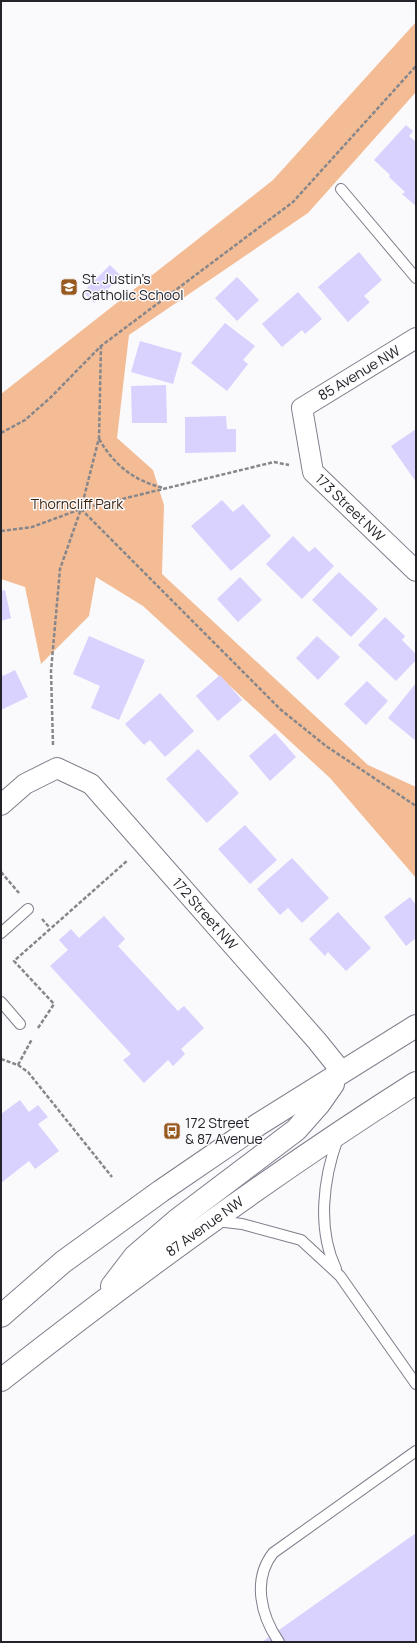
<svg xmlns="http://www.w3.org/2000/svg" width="417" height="1643" font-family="Manrope,sans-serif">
<rect width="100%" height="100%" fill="#fafafd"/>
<path fill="#f4bc94" d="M416 22V92L308 213 129 335 117 438 153 470 164 505 162 574 368 765 416 787V878L330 778 143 606 96 577 89 616 41 664 25 587 1 579V394L273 180Z"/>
<g fill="#d9d1fe">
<path d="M406 125 413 131 409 136 416 142V206L402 194 405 192 389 177 390 175 374 160Z"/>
<path d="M359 252 382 280 364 296 370 302 348 322 318 287Z"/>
<path d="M110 265 121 276 94 303 83 292Z"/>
<path d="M237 277 259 300 237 321 215 298Z"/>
<path d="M298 292 322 319 305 334 302 330 282 347 262 324Z"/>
<path d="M225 323 255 346 243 360 248 364 227 391 191 363Z"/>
<path d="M140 341 182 353 173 384 131 372Z"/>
<path d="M166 385 167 423H132L131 386Z"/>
<path d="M226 416 227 429H236V452L185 453V417Z"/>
<path d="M416 429V482L391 446Z"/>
<path d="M222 500 233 512 243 504 271 536 231 571 191 526Z"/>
<path d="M293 536 309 552 315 547 334 566 302 599 266 564Z"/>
<path d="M339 572 378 609 351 637 312 600Z"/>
<path d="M240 577 262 600 238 622 217 599Z"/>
<path d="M5 590 11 618 1 621V591Z"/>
<path d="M385 617 405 636 402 640 416 654V660L396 681 358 645Z"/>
<path d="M89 636 145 660 119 720 91 708 100 686 73 674Z"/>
<path d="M317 636 340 657 318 680 296 658Z"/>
<path d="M15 670 28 697 1 710V671L3 676Z"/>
<path d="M220 675 242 700 218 721 196 696Z"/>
<path d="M367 681 388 701 366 725 344 704Z"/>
<path d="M416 683V741L388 718Z"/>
<path d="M160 693 194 731 165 757 150 740 144 745 125 724Z"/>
<path d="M275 733 296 757 270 781 249 756Z"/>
<path d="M198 749 239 793 207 823 166 779Z"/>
<path d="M245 825 277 860 250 884 218 849Z"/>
<path d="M292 858 329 898 302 923 288 908 280 915 257 889Z"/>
<path d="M410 897 416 905V938L406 946 384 917Z"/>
<path d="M338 912 371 948 346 971 328 952 325 956 309 939Z"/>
<path d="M104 916 125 939 118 946 178 1011 184 1006 204 1028 181 1049 185 1054 173 1066 168 1060 144 1083 123 1060 131 1054 50 966 68 950 59 940 71 929 79 938Z"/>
<path d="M20 1100 29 1112 38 1105 48 1117 38 1124 59 1151 35 1169 29 1161 1 1183V1114Z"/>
<path d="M416 1533V1642H262Z"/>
</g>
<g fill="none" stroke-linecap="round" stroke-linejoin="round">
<defs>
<g id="service">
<path d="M341 189 416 278"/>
<path d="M1 933 28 909"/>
<path d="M1 1002 20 1024"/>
<path d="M216 1221 242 1224 301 1240 340 1276 416 1384"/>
<path d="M336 1269C317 1229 323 1179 338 1138"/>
<path d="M279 1642C261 1616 252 1580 273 1553L416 1451"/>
</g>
<g id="minor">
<path id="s1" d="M416 338 302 408 313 472 416 571"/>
<path id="s2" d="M1 805 25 784 57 768 91 784 317 1041 342 1072"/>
</g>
<g id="secondary">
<path d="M112 1286 135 1256 177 1220 296 1130 319 1104 333 1084"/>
<path d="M1 1316 63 1262 161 1191 259 1124 416 1026"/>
<path id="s3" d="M1 1380C135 1275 272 1174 416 1083"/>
</g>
</defs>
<use href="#service" stroke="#7f7d8b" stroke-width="12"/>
<use href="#minor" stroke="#7f7d8b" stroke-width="22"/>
<use href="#secondary" stroke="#7f7d8b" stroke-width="24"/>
<g stroke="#87878b" stroke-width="2.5" stroke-dasharray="4 2" stroke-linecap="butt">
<path d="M1 433 25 420 50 398 101 346 293 202 416 66"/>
<path d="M99 439C115 466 134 481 164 488"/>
<path d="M81 509 280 709 326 746 416 806"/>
<path d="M1 531 32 527 81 509 274 462 289 465"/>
<path d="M53 745 51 671 60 569 81 509 99 438 101 346"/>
<path d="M1 872 19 893"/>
<path d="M42 919 50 928"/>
<path d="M38 1028 54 1004 14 961 128 860"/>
<path d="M1 1059 18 1065 28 1072 112 1177"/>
<path d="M18 1065 32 1039"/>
</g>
<use href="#service" stroke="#fff" stroke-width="10"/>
<use href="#minor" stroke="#fff" stroke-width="20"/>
<use href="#secondary" stroke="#fff" stroke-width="22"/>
</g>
<defs>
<symbol id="school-square" viewBox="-11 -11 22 22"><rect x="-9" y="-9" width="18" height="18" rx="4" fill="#985921" stroke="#fafafd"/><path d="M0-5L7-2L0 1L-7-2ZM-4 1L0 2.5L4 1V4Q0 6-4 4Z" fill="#fff"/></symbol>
<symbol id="bus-square" viewBox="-11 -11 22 22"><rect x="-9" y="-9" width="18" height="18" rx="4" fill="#985921" stroke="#fafafd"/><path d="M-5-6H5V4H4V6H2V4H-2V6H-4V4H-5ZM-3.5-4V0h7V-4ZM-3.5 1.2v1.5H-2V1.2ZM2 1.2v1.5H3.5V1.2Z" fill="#fff"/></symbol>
</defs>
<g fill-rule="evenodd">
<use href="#school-square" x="59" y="277" width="20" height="20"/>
<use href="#bus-square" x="162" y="1121" width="20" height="20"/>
</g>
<g text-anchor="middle" stroke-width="3" stroke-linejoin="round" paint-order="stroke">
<g font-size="14" fill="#242329" stroke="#fafafd" text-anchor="start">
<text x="82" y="284">St. Justin’s<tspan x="82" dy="16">Catholic School</tspan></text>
<text x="185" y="1128">172 Street<tspan x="185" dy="16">&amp; 87 Avenue</tspan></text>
</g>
<g font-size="14" fill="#242329" stroke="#fafafd">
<text transform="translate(359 373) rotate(-31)" y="5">85 Avenue NW</text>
<text dy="5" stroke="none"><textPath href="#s1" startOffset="250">173 Street NW</textPath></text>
<text dy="5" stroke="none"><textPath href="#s2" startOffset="278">172 Street NW</textPath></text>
<text dy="5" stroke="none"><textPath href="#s3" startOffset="255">87 Avenue NW</textPath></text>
</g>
<g font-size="14" fill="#3f240e" stroke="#fafafd">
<text x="77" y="509">Thorncliff Park</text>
</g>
</g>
<rect width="417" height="1643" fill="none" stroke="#242329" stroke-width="4"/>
</svg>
